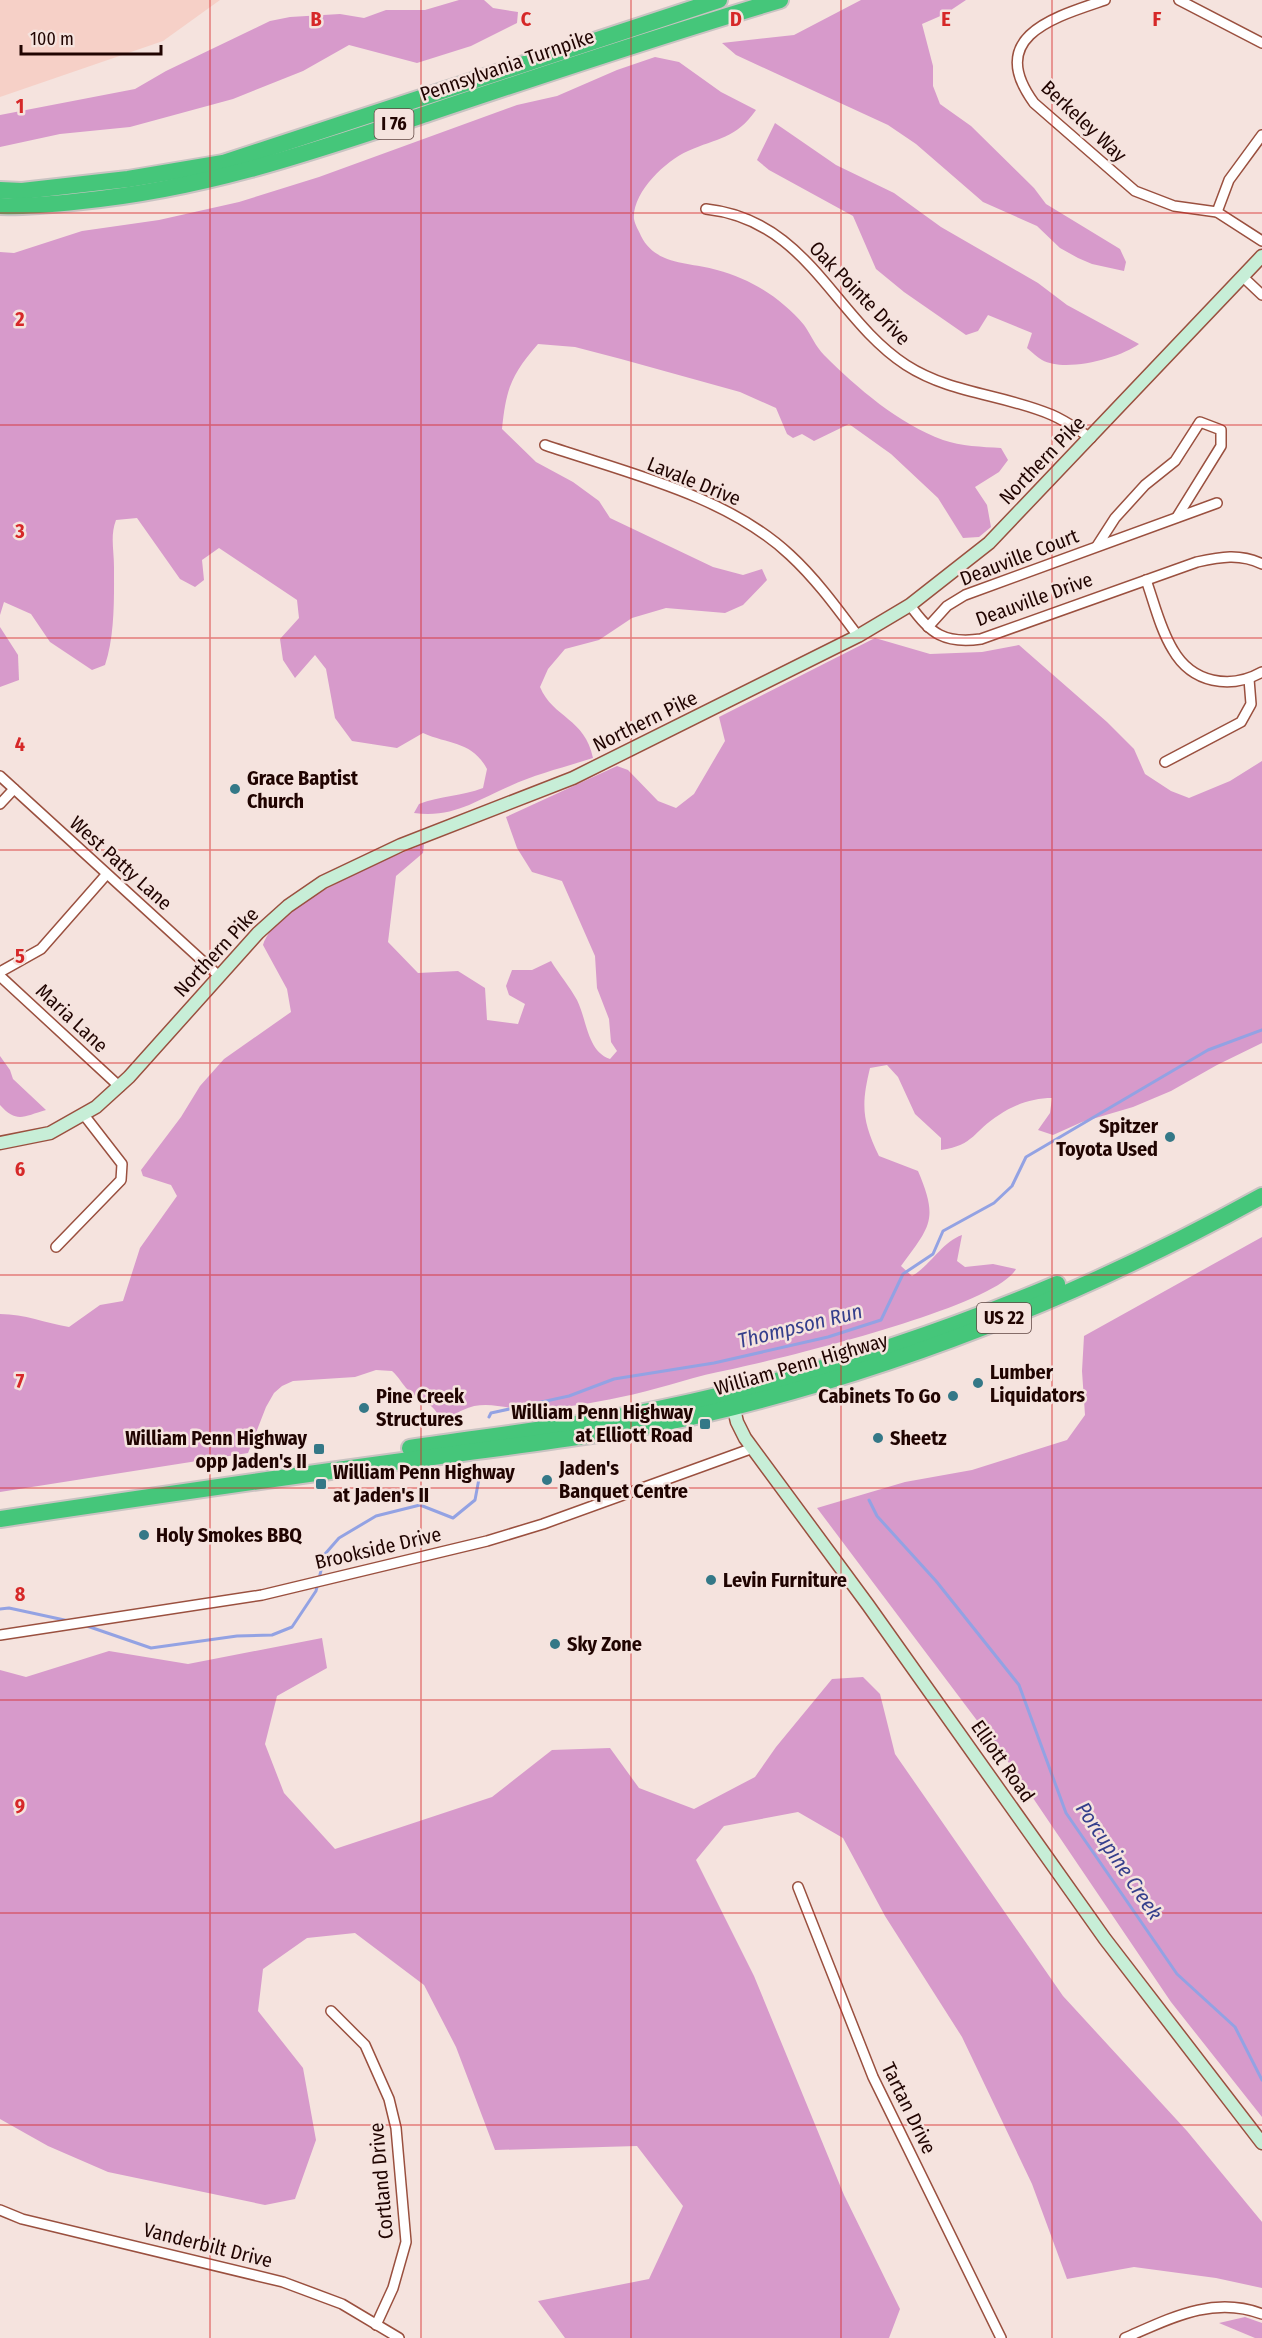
<svg xmlns="http://www.w3.org/2000/svg" width="1262" height="2338" font-family="'Fira Sans Condensed',sans-serif">
<rect width="100%" height="100%" fill="#f5e3de"/>
<path fill="#f6d0c7" d="M0 0H220L163 41 0 97Z"/>
<g fill="#d79acb">
<path d="M459 0H484L493 8 518 12 517 23 471 46 417 63 349 45 303 71 233 99 130 127 60 134 0 147V115L135 89 166 71 270 21 290 17 340 14 364 18 386 10H425Z"/>
<path d="M861 0H966L945 14 922 24 933 66V86L940 104 971 126 1034 188 1046 204 1120 249 1126 262 1124 271 1092 264 1078 258 1060 248 1037 226 983 202 916 144 888 125 736 55 722 43 794 35Z"/>
<path d="M655 57 679 62 721 92 756 110C736 139 717 138 688 151 665 161 632 193 634 219 635 225 639 231 641 236 656 266 690 262 717 270 751 279 781 298 804 325 811 335 816 347 824 355 857 388 899 424 943 440 961 446 982 447 1001 448L1008 460 999 472 975 487 987 505 991 527 979 537 963 538 938 498 891 454 849 424 814 441 802 434 793 438 787 434 776 408 740 392 621 359 575 347 538 344C511 375 506 389 502 429L536 462 573 482 599 501 610 518 713 567 743 575 762 569 767 580 743 605 725 613 666 608 632 618 599 640 565 649 548 669 540 687C553 718 585 718 593 758 565 767 536 774 510 786 475 801 454 818 414 813L419 804C440 796 462 796 483 788L487 769C472 741 450 745 423 733L397 748 352 741 335 718 326 669 315 655 295 678 283 660 280 639 299 618 297 600 219 548 202 560 204 580 195 587 180 579 137 518 116 520C110 536 114 550 114 567 114 598 115 635 105 665L92 670 50 642 31 614 4 602 0 615V252L14 253 82 231 159 220 239 202 319 177 517 105 557 96 617 70Z"/>
<path d="M775 123 836 165 894 193 941 227 1038 283 1067 305 1139 344C1120 358 1065 373 1042 360 1037 357 1032 352 1027 348L1032 333 988 315 978 331 966 335 904 292 876 269 853 216 769 170 757 160Z"/>
<path d="M0 627 18 655 19 680 0 687Z"/>
<path d="M875 638 930 654 982 652 1019 645 1107 722 1134 749 1145 774 1171 791 1189 798 1230 781 1262 761V1043L1217 1065 1171 1091 1133 1107 1082 1122 1053 1135 1038 1130 1050 1113 1052 1098C1034 1098 1015 1104 999 1115 973 1131 975 1145 941 1150V1138L915 1114 898 1077 887 1065 870 1068C861 1105 862 1121 879 1156L918 1171C939 1220 930 1226 901 1266L912 1276C931 1265 942 1242 962 1235L957 1261 965 1267 993 1264 1016 1269C995 1308 768 1362 718 1372 685 1379 653 1391 621 1397 593 1403 563 1408 535 1410 511 1411 486 1398 463 1410 455 1413 449 1420 440 1425 439 1403 421 1403 408 1390 402 1384 399 1377 392 1371L376 1370 355 1377 293 1381 282 1386 274 1393 266 1407 248 1453 0 1492V1314C25 1314 45 1323 69 1327L100 1305 123 1301 140 1248 177 1196 171 1185 143 1176 141 1170 181 1117 200 1086 224 1059 291 1012 287 989 263 945C275 905 385 859 424 844L423 853 396 876 388 942 418 973 458 971 485 988 487 1020 518 1024 525 1004 509 995 506 986 512 970H532L551 961C559 974 570 987 577 1000 587 1020 587 1051 610 1059L617 1051 611 1042 609 1019 597 988 595 956 562 881 532 872 517 848 506 817 617 766 628 770 658 801 676 808 694 794 725 741 719 717Z"/>
<path d="M0 1056 10 1070 13 1079 46 1110C24 1116 17 1124 0 1105Z"/>
<path d="M1262 1237V2117L1171 2002 1012 1767 817 1508 905 1482 972 1470 1067 1440 1085 1415 1082 1371 1084 1336Z"/>
<path d="M322 1638 327 1668 277 1696 265 1744 284 1793 335 1849 492 1797 552 1750 610 1748 639 1788 694 1809 755 1777 776 1747 832 1679 863 1677 880 1694 895 1754 1063 1996 1187 2131 1262 2222V2288L1216 2278 1134 2267 1067 2279 1032 2184 962 2037 885 1916 843 1838 798 1812 724 1826 696 1860 754 1976 844 2195 900 2309 889 2338H565L538 2301 649 2279 683 2206 637 2146 495 2150 456 2047 424 1985 355 1933 307 1938 263 1969 258 2011 303 2068 316 2140 295 2199 265 2205 108 2172 48 2146 0 2119V1670L26 1677 109 1651 188 1664Z"/>
<path d="M1245 2317 1262 2323V2338H1255L1219 2323Z"/>
</g>
<g fill="none" stroke-linecap="round" stroke-linejoin="round">
<g stroke="#93a2e3" stroke-width="3">
<path d="M489 1417 491 1413 569 1396 614 1379 714 1363 828 1337 881 1320 903 1274 933 1254 943 1231 994 1203 1012 1186 1026 1157 1208 1050 1262 1030"/>
<path d="M869 1500 877 1516 936 1581 1019 1685 1066 1813 1177 1974 1235 2027 1262 2080"/>
<path d="M0 1609 9 1608 69 1621"/>
<path d="M87 1626 151 1648 237 1636 272 1635 292 1627 316 1591 325 1554 339 1538 376 1516 420 1505 453 1518 475 1500 481 1468"/>
</g>
<defs>
<g id="street">
<path d="M1105 0C1055 17 985 36 1034 103L1135 191 1174 206 1217 212 1262 241"/>
<path d="M1179 0 1262 43"/>
<path d="M706 209C808 220 833 317 906 365 951 394 1003 394 1052 415 1066 421 1078 430 1091 438"/>
<path d="M1217 212 1229 180 1262 135"/>
<path d="M1243 277 1262 295"/>
<path d="M545 445C627 473 726 495 790 555 816 579 837 608 858 636"/>
<path d="M1097 546 1115 518 1145 485 1175 461 1200 422 1221 430V446L1177 517"/>
<path d="M1146 580C1154 602 1160 629 1173 650 1192 683 1230 690 1262 672"/>
<path d="M910 605C930 634 945 644 981 639L1197 562C1220 557 1240 553 1262 564"/>
<path d="M928 627 947 606 965 595 1217 503"/>
<path d="M1165 762 1241 722 1251 704 1249 679"/>
<path d="M0 776 219 976"/>
<path d="M0 804 14 789"/>
<path d="M0 972 41 949 106 875"/>
<path d="M0 976 120 1087"/>
<path d="M56 1247 121 1180 122 1164 84 1115"/>
<path d="M0 1635 262 1595 487 1541 543 1524 753 1448"/>
<path d="M798 1887 873 2077 1001 2338"/>
<path d="M331 2011 365 2045 389 2099 396 2128 406 2242 393 2288 376 2325"/>
<path d="M0 2210 22 2219 283 2282 342 2304 399 2338"/>
<path d="M1125 2338C1169 2319 1213 2295 1262 2314"/>
</g>
<g id="secondary">
<path d="M0 1143 50 1133 96 1107 129 1077 258 933 288 906 323 882 401 845 573 778 858 636 910 605 989 543 1262 256"/>
<path d="M732 1401 737 1422 745 1438 868 1605 1105 1939 1262 2143"/>
</g>
<g id="highway">
<path d="M0 190 22 191 128 179 223 163 719 0"/>
<path d="M0 206C27 207 54 204 82 201 205 189 312 152 429 113 545 74 662 35 780 0"/>
<path d="M410 1448C477 1438 545 1430 613 1418 764 1390 916 1344 1057 1284"/>
<path d="M0 1519C141 1498 283 1477 425 1458 518 1445 612 1435 705 1414 900 1368 1087 1293 1262 1196"/>
</g>
</defs>
<use href="#street" stroke="#9a503f" stroke-width="12"/>
<use href="#secondary" stroke="#9a503f" stroke-width="15"/>
<use href="#highway" stroke="#c9c3c2" stroke-width="20"/>
<use href="#street" stroke="#fff" stroke-width="9"/>
<use href="#secondary" stroke="#c7eed7" stroke-width="12"/>
<use href="#highway" stroke="#45c67a" stroke-width="16"/>
</g>
<path fill="none" stroke="#d62828" stroke-width="1.5" stroke-opacity="0.55" d="M210 0V2338M421 0V2338M631 0V2338M841 0V2338M1052 0V2338M0 213H1262M0 425H1262M0 638H1262M0 850H1262M0 1063H1262M0 1275H1262M0 1488H1262M0 1700H1262M0 1913H1262M0 2125H1262"/>
<g fill="#347887" stroke="#f5e3de" stroke-width="2">
<circle cx="235" cy="789" r="6"/>
<circle cx="1170" cy="1137" r="6"/>
<circle cx="978" cy="1383" r="6"/>
<circle cx="953" cy="1396" r="6"/>
<circle cx="364" cy="1408" r="6"/>
<rect x="699" y="1418" width="12" height="12" rx="3"/>
<circle cx="878" cy="1438" r="6"/>
<rect x="313" y="1443" width="12" height="12" rx="3"/>
<circle cx="547" cy="1480" r="6"/>
<rect x="315" y="1478" width="12" height="12" rx="3"/>
<circle cx="144" cy="1535" r="6"/>
<circle cx="711" cy="1580" r="6"/>
<circle cx="555" cy="1644" r="6"/>
</g>
<g text-anchor="middle" stroke-width="5" stroke-linejoin="round" paint-order="stroke">
<g fill="#f5e3de" stroke="#604743" stroke-width="1.5">
<rect x="374.5" y="109" width="39" height="30" rx="4.5"/>
<rect x="977" y="1303" width="54" height="30" rx="4.5"/>
</g>
<g font-size="18" font-weight="bold" fill="#200401">
<text x="394" y="130">I 76</text>
<text x="1004" y="1324">US 22</text>
</g>
<g font-size="20" fill="#200401" stroke="#f5e3de">
<text transform="translate(507 65) rotate(-19)" y="7">Pennsylvania Turnpike</text>
<text transform="translate(1084 121) rotate(43)" y="7">Berkeley Way</text>
<text transform="translate(860 293) rotate(46)" y="7">Oak Pointe Drive</text>
<text transform="translate(1042 460) rotate(-46)" y="7">Northern Pike</text>
<text transform="translate(694 481) rotate(22)" y="7">Lavale Drive</text>
<text transform="translate(1019 557) rotate(-21)" y="7">Deauville Court</text>
<text transform="translate(1034 599) rotate(-20)" y="7">Deauville Drive</text>
<text transform="translate(645 721) rotate(-26)" y="7">Northern Pike</text>
<text transform="translate(121 863) rotate(42)" y="7">West Patty Lane</text>
<text transform="translate(216 952) rotate(-47)" y="7">Northern Pike</text>
<text transform="translate(72 1018) rotate(43)" y="7">Maria Lane</text>
<text transform="translate(801 1364) rotate(-16)" y="7">William Penn Highway</text>
<text transform="translate(378 1548) rotate(-13)" y="7">Brookside Drive</text>
<text transform="translate(1003 1761) rotate(55)" y="7">Elliott Road</text>
<text transform="translate(909 2108) rotate(64)" y="7">Tartan Drive</text>
<text transform="translate(381 2181) rotate(-95)" y="7">Cortland Drive</text>
<text transform="translate(208 2245) rotate(14)" y="7">Vanderbilt Drive</text>
</g>
<g font-size="20" font-weight="bold" fill="#200401" stroke="#f5e3de" text-anchor="start">
<text x="247" y="785">Grace Baptist<tspan x="247" dy="23">Church</tspan></text>
<text x="1158" y="1133" text-anchor="end">Spitzer<tspan x="1158" dy="23">Toyota Used</tspan></text>
<text x="990" y="1379">Lumber<tspan x="990" dy="23">Liquidators</tspan></text>
<text x="376" y="1403">Pine Creek<tspan x="376" dy="23">Structures</tspan></text>
<text x="941" y="1403" text-anchor="end">Cabinets To Go</text>
<text x="693" y="1419" text-anchor="end">William Penn Highway<tspan x="693" dy="23">at Elliott Road</tspan></text>
<text x="307" y="1445" text-anchor="end">William Penn Highway<tspan x="307" dy="23">opp Jaden's II</tspan></text>
<text x="890" y="1445">Sheetz</text>
<text x="559" y="1475">Jaden's<tspan x="559" dy="23">Banquet Centre</tspan></text>
<text x="333" y="1479">William Penn Highway<tspan x="333" dy="23">at Jaden's II</tspan></text>
<text x="156" y="1542">Holy Smokes BBQ</text>
<text x="723" y="1587">Levin Furniture</text>
<text x="567" y="1651">Sky Zone</text>
</g>
<g font-size="21" font-style="italic" fill="#353f8c" stroke="#f5e3de">
<text transform="translate(800 1326) rotate(-14)" y="7">Thompson Run</text>
<text transform="translate(1119 1861) rotate(56)" y="7">Porcupine Creek</text>
</g>
</g>
<g font-size="20" text-anchor="middle" font-weight="bold" fill="#d62828" stroke="#f5e3de" stroke-width="5" stroke-linejoin="round" paint-order="stroke">
<text x="316" y="26">B</text>
<text x="526" y="26">C</text>
<text x="736" y="26">D</text>
<text x="946" y="26">E</text>
<text x="1157" y="26">F</text>
<text x="20" y="113">1</text>
<text x="20" y="326">2</text>
<text x="20" y="538">3</text>
<text x="20" y="751">4</text>
<text x="20" y="963">5</text>
<text x="20" y="1176">6</text>
<text x="20" y="1388">7</text>
<text x="20" y="1601">8</text>
<text x="20" y="1813">9</text>
</g>
<path d="M21 45v9h140v-9" fill="none" stroke="#200401" stroke-width="3"/>
<text x="30" y="45" font-size="18" fill="#200401" stroke="#f5e3de" stroke-width="4.5" paint-order="stroke">100 m</text>
</svg>
